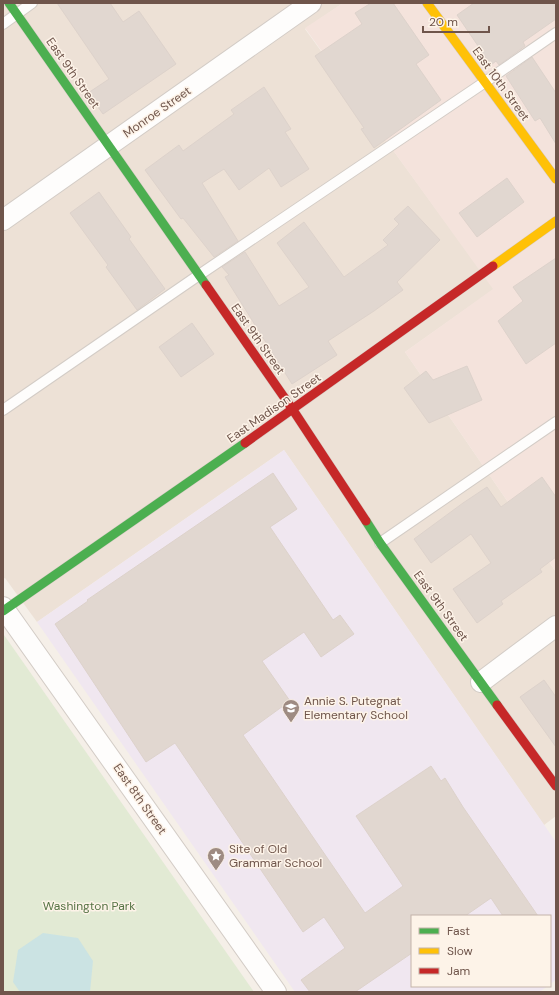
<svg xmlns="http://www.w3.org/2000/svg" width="559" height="995" font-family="'DM Sans',sans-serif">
<rect width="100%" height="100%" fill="#f5efe8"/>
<path fill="#ede1d6" d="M3 3H343L305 29 494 289 405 352 556 572V816L544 825 284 450 37 622 5 578 3 579Z"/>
<path fill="#f4e3dc" d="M343 3H556V572L405 352 493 289 305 28Z"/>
<path fill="#f0e7f0" d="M284 450 556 842V980L550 984V916H412V986H548L539 992H295L37 622Z"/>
<path fill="#e2ead4" d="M4 635 254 992H3Z"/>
<path fill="#cbe3e3" d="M43 933 78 938 93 961 90 992H20L13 982 18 950Z"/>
<g fill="#e1d7d0" stroke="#ddd2cb">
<path d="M57 3H110L123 22 139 11 176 64 103 114 88 93 109 79Z"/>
<path d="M371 3H393L429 55 416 64 441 100 374 148 361 129 364 128 315 56 362 24 355 13Z"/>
<path d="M474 3H556V19L523 42 525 46 499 65 496 61 491 65 457 15Z"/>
<path d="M532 57 556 93V144L540 118 535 121 506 76Z"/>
<path d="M264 87 291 129 285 132 309 169 281 187 269 168 239 190 224 169 202 183 238 241 214 257 183 218 181 219 145 170 179 145 183 151 234 114 231 110Z"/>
<path d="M507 178 524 202 477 237 459 213Z"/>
<path d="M99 192 131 237 129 239 165 289 137 310 106 267 108 265 70 213Z"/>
<path d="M408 206 440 240 397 282 403 290 374 311 328 341 337 355 292 384 225 277 229 275 222 267 245 252 279 306 309 287 277 243 304 222 344 277 388 245 383 240 399 224 394 219Z"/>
<path d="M556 258V343L526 364 498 321 523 301 513 287Z"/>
<path d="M192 323 214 354 181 377 159 347Z"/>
<path d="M467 366 482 400 429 423 404 388 426 371 433 380Z"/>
<path d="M273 473 297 509 270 527 333 620 340 615 354 634 321 657 304 632 262 661 290 701 243 735 365 913 403 886 356 816 431 766 441 781 445 778 463 807 538 916H503L491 898 465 916H412V953L355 992H310L301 980 345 948 324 917 303 932 175 743 146 762 55 624 88 601 87 600Z"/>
<path d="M542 477 556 497V557L540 569 542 572 501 601 503 604 477 623 453 589 491 563 471 534 431 563 414 539 463 503 487 487 501 507Z"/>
<path d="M544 680 556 697V747L520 697Z"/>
</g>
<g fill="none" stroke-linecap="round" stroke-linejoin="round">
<defs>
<g id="lane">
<path d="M3 24 32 3"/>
<path d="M3 410 199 275 485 82 556 33"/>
<path d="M380 543 556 422"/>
</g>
<g id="street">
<path d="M3 220 311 3"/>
<path d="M3 607 276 992"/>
<path d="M481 682 556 626"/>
</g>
<g id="fast">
<path d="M9 3 206 285"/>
<path d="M366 521 380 543 497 705"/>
<path d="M3 611 245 443"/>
</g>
<g id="slow">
<path d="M427 3 556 179"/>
<path d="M493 266 556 221"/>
</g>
<g id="jam">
<path d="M206 285 293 410 366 521"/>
<path d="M245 443 493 266"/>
<path d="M497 705 556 786"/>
</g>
</defs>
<use href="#lane" stroke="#d3ccc6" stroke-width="12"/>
<use href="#street" stroke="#d3ccc6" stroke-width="22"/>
<use href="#fast" stroke="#d4cac4" stroke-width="10"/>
<use href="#slow" stroke="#d4cac4" stroke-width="10"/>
<use href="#jam" stroke="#d4cac4" stroke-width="10"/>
<use href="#lane" stroke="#fefdfc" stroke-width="10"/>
<use href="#street" stroke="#fefdfc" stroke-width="20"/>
<use href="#fast" stroke="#4caf50" stroke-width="9"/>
<use href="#slow" stroke="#ffc107" stroke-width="9"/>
<use href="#jam" stroke="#c62828" stroke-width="9"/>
</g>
<defs>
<symbol id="school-pin" viewBox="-11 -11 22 30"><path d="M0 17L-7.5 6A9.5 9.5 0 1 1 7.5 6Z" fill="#9e8b82" stroke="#fdf3e8"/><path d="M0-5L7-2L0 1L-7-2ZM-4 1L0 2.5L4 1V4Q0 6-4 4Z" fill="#fff"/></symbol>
<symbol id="sight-pin" viewBox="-11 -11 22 30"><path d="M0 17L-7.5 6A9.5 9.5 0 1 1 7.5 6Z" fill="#9e8b82" stroke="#fdf3e8"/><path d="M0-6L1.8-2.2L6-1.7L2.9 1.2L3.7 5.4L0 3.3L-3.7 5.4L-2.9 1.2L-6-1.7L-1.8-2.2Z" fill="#fff"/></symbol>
</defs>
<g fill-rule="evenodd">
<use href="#school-pin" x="281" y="698" width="20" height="27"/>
<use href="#sight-pin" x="206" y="846" width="20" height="27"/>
</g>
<g text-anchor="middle" stroke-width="3" stroke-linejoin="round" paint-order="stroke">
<g font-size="12" fill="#6f554b" stroke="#fdf3e8">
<text transform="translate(73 73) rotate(55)" y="4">East 9th Street</text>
<text transform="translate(501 84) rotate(54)" y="4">East 10th Street</text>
<text transform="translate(157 112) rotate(-35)" y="4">Monroe Street</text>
<text transform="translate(258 339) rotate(55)" y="4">East 9th Street</text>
<text transform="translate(274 408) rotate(-35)" y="4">East Madison Street</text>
<text transform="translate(441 606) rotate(54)" y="4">East 9th Street</text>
<text transform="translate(140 799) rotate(55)" y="4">East 8th Street</text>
</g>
<g font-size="12" fill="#6f554b" stroke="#fdf3e8" text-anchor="start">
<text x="304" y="705">Annie S. Putegnat<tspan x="304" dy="14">Elementary School</tspan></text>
<text x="229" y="853">Site of Old<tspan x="229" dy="14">Grammar School</tspan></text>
</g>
<g font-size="12" fill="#567445" stroke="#fdf3e8">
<text x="89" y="910">Washington Park</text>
</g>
</g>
<rect width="559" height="995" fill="none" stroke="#6f554b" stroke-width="8"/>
<rect x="411" y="915" width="140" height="72" fill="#fdf3e8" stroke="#c4b4a9"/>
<rect x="419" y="928" width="20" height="6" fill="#4caf50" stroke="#c4b4a9"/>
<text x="447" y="935" font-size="12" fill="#6f554b">Fast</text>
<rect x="419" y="948" width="20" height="6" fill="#ffc107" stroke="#c4b4a9"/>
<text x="447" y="955" font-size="12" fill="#6f554b">Slow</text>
<rect x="419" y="968" width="20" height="6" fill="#c62828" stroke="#c4b4a9"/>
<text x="447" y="975" font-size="12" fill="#6f554b">Jam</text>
<path d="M423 26v6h66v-6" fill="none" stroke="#6f554b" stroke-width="2"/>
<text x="429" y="26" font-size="12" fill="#6f554b" stroke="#fdf3e8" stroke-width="3" paint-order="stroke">20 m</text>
</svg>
